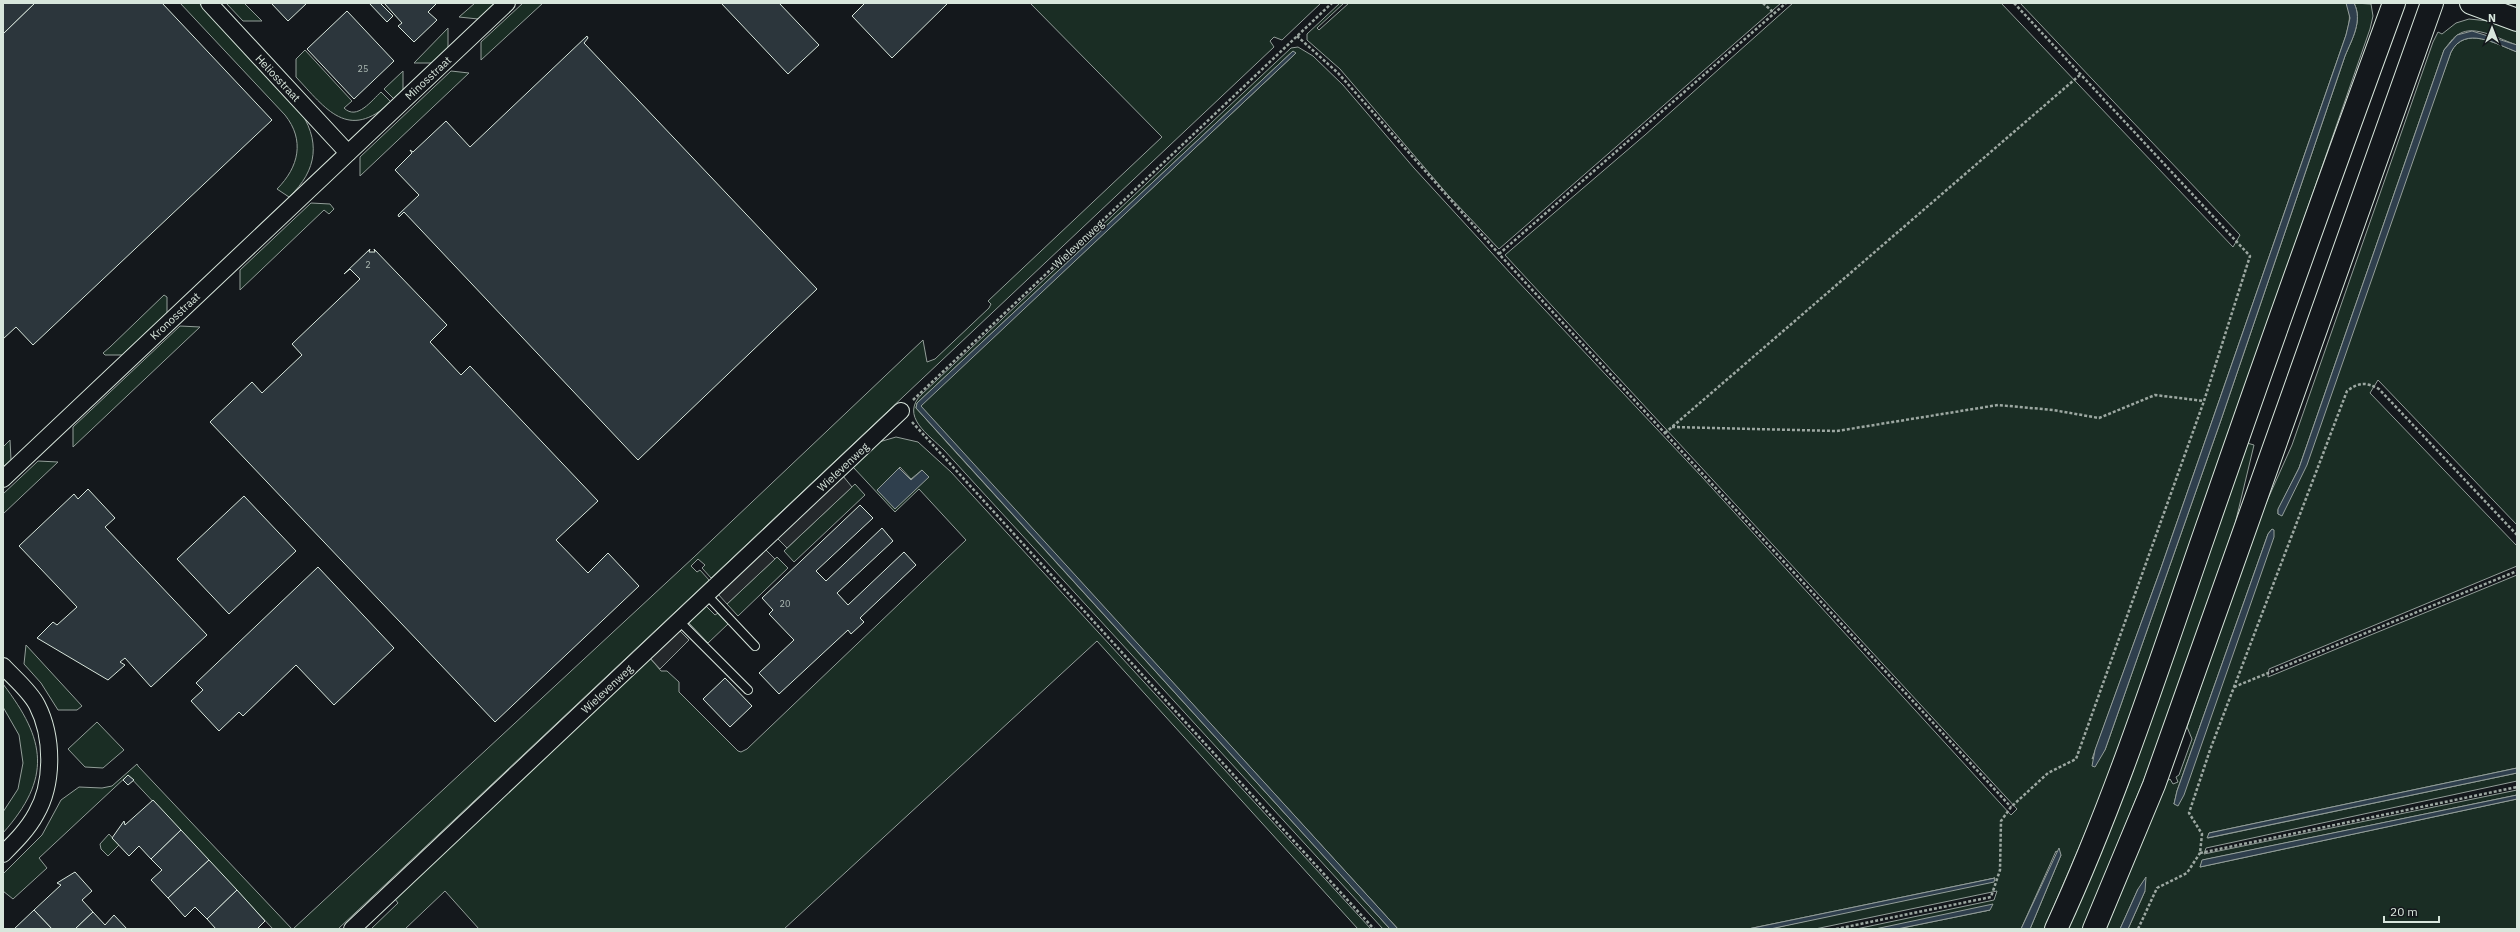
<svg xmlns="http://www.w3.org/2000/svg" width="2520" height="932" font-family="'IBM Plex Sans',sans-serif">
<rect width="100%" height="100%" fill="#14181c"/>
<g fill="#1a2d24" stroke="#939e99" fill-rule="evenodd">
<path d="M180 3H199L298 108C321 140 318 170 289 197L277 189C299 167 305 140 285 115Z"/>
<path d="M226 3H244L262 21H243Z"/>
<path d="M475 3H495L478 19 459 17Z"/>
<path d="M523 3H543L481 60V42Z"/>
<path d="M1030 3H1321L1282 40 1274 37 1270 41 1274 47 711 578 702 568 705 565 698 559 691 566 697 572 700 570 709 580 338 929H293L694 557 923 340 927 362 935 359 989 308 991 304 988 301 1162 137Z"/>
<path d="M1340 3H1344L1317 28 1319 30 1349 3H1781L1499 249 1448 195 1340 69 1307 40V34Z"/>
<path d="M1793 3H2001L2233 247 2240 235 2020 3H2346C2352 14 2349 24 2346 35L2161 568 2092 759 2105 750 2221 420 2345 56C2352 39 2363 21 2354 3L2371 4 2373 16 2370 29 2129 721 2095 810 2044 929H2030L2061 855 2056 851 2021 929H1897L1990 910 1875 929H1856L1994 900 1997 891 1815 929H1770L1995 878 1748 929H1398L920 406 1295 54 1293 51 917 403 916 408 951 447 1390 929H1383L944 450C929 435 899 416 922 394L1291 48 1298 47 1313 56 1343 85 1414 168 1512 275 1702 477 2011 815 2017 809 1505 255 1645 135Z"/>
<path d="M2469 19 2489 21 2517 31V45C2501 40 2475 24 2459 34 2453 37 2448 45 2444 50L2299 468 2278 510V514L2282 515 2451 52C2465 25 2496 44 2517 52V525L2378 380 2370 393 2517 546V566L2269 669 2268 677 2517 575V768L2209 833 2208 838 2517 773V781L2206 848 2204 854 2517 790V795L2203 860 2200 867 2517 799V929H2128L2145 891 2138 889 2120 929H2106L2167 781 2170 779 2173 784 2178 782 2176 777 2179 775 2192 739 2187 727 2254 530 2292 445 2433 42 2438 32 2442 34 2456 23ZM2272 529 2174 804 2177 791 2268 534Z"/>
<path d="M448 28V48L432 63H414Z"/>
<path d="M305 50 352 101 344 108C357 121 372 100 381 92L391 102C348 142 326 109 296 77V59Z"/>
<path d="M403 71V90L394 99 384 89Z"/>
<path d="M451 71 469 73 360 176V157Z"/>
<path d="M311 203 330 204 334 209 329 214 324 210 240 290V270Z"/>
<path d="M164 295 167 297V313L122 355H105L103 353 110 347Z"/>
<path d="M180 326 200 327 73 447V427Z"/>
<path d="M896 437 918 442 951 472 1371 929H1358L1097 641 784 929H479L445 891 405 929H371L398 903 395 899 650 658 661 671H667L679 682V692L738 751 741 752 747 749 966 540 919 489 895 512 853 467 879 442ZM900 467 911 479 922 470 928 477 895 508 877 490Z"/>
<path d="M10 440 11 460 3 467V447Z"/>
<path d="M2247 443 2254 445 2235 524 2153 757 2083 929H2067L2128 785Z"/>
<path d="M38 461 58 462 3 514V494Z"/>
<path d="M855 484 865 495 794 562 784 551Z"/>
<path d="M777 557 788 568 738 616 727 604Z"/>
<path d="M706 606 715 615 718 613 728 624 708 643 688 622Z"/>
<path d="M26 645 82 706 77 710H58L41 683 24 664Z"/>
<path d="M3 684C46 740 52 778 3 833V812L18 789 23 763 19 735 3 707Z"/>
<path d="M97 722 124 750 103 768 85 767 68 749Z"/>
<path d="M137 764 138 766 292 929H273L128 775 39 858 47 868 13 899 3 891V874L42 835 61 800 79 787 102 788 112 786Z"/>
<path d="M109 834 119 845 108 856 101 849 100 844Z"/>
</g>
<g fill="#24282b" stroke="#939e99">
<path d="M843 476 852 487 787 548 777 538Z"/>
<path d="M765 549 775 559 727 604 718 594Z"/>
<path d="M679 630 689 640 660 669 650 658Z"/>
</g>
<g fill="#2f3f4d" stroke="#939e99">
<path d="M2346 3H2354C2363 21 2352 39 2345 56L2221 420 2105 750 2095 767 2092 766 2095 750 2161 568 2346 35 2350 18Z"/>
<path d="M2472 31 2517 45V52C2496 44 2465 25 2451 52L2307 465 2282 516 2278 514V509L2299 468 2444 50 2457 35Z"/>
<path d="M1293 51 1296 53 921 406 1398 929H1390L916 408 917 403Z"/>
<path d="M899 468 911 480 922 470 929 477 895 509 877 490Z"/>
<path d="M2272 529 2274 530V537L2184 795 2178 806 2174 804 2177 791 2268 534Z"/>
<path d="M2517 768V773L2207 838 2209 833Z"/>
<path d="M2517 795V799L2200 867 2202 860Z"/>
<path d="M2059 848 2061 855 2030 929H2021Z"/>
<path d="M2146 877 2145 891 2128 929H2120L2138 889Z"/>
<path d="M1995 878 1994 882 1770 929H1748Z"/>
<path d="M1993 904 1990 910 1897 929H1875Z"/>
</g>
<g fill="#2c363c" stroke="#d8e6dc">
<path d="M3 3H35L3 34Z"/>
<path d="M35 3H162L272 120 33 345 16 327 3 339V34Z"/>
<path d="M271 3H307L288 21Z"/>
<path d="M369 3H380L393 16 387 22Z"/>
<path d="M384 3H437L428 12 437 20 414 42 398 26 402 23Z"/>
<path d="M721 3H779L819 45 788 74Z"/>
<path d="M865 3H948L892 58 852 16Z"/>
<path d="M347 11 394 61 354 99 307 49Z"/>
<path d="M587 36 588 38 584 43 817 289 638 460 404 212 399 217 398 215 419 195 395 170 412 153 410 150 413 152 446 121 470 147Z"/>
<path d="M370 249 369 252H375L374 249 447 325 430 342 461 375 470 366 598 501 556 540 588 573 608 553 639 586 495 722 210 422 252 382 262 393 302 355 292 344 360 279 350 269 344 274Z"/>
<path d="M88 489 115 518 105 527 207 635 151 687 125 658 120 662 125 665 108 680 37 638 53 622 57 625 77 607 19 546 74 494 78 499Z"/>
<path d="M244 496 296 551 229 614 177 559Z"/>
<path d="M860 505 873 518 816 571 826 581 882 528 893 541 837 593 848 605 904 552 916 565 860 618 864 622 851 634 848 630 779 694 759 673 794 640 769 614 773 610 762 598Z"/>
<path d="M318 567 394 648 334 705 296 665 243 716 239 712 219 731 191 701 203 690 196 683Z"/>
<path d="M725 678 752 706 730 727 703 699Z"/>
<path d="M128 775 134 780 128 785 123 780Z"/>
<path d="M153 800 181 830 151 859 139 846 129 856 112 838 124 821 125 825Z"/>
<path d="M181 830 209 860 168 898 151 880 162 870 151 859Z"/>
<path d="M209 860 237 890 207 919 195 907 185 917 168 898Z"/>
<path d="M75 872 92 891 82 900 93 912 75 929H52L34 910 61 885 57 883Z"/>
<path d="M237 890 265 921 257 929H216L207 919Z"/>
<path d="M34 910 52 929H14Z"/>
<path d="M93 912 105 925 114 915 127 929H75Z"/>
</g>
<g fill="none" stroke-linecap="round" stroke-linejoin="round">
<defs>
<g id="service">
<path d="M707 595 755 646"/>
<path d="M679 621 748 690"/>
</g>
<g id="minor">
<path d="M209 3 348 153"/>
<path d="M3 479 507 3"/>
<path d="M3 666C13 677 30 691 37 705 53 736 54 783 36 814 28 829 15 842 3 854"/>
<path d="M352 929 901 411"/>
</g>
<g id="secondary">
<path d="M2056 929C2117 797 2161 658 2209 521 2269 348 2331 175 2394 3"/>
<path d="M2094 929 2154 785 2432 3"/>
</g>
<path id="primary" d="M2471 3 2517 20"/>
</defs>
<use href="#service" stroke="#d8e6dc" stroke-width="10"/>
<use href="#minor" stroke="#d8e6dc" stroke-width="18"/>
<use href="#secondary" stroke="#d8e6dc" stroke-width="24"/>
<use href="#primary" stroke="#d8e6dc" stroke-width="24"/>
<g stroke="#9da8a2" stroke-width="2.5" stroke-dasharray="3 2" stroke-linecap="butt">
<path d="M1763 3 1774 13"/>
<path d="M1297 36 1338 73 1499 254 2011 807"/>
<path d="M1499 254 1786 3"/>
<path d="M913 400 1332 3"/>
<path d="M912 422 1374 929"/>
<path d="M1672 427 1837 431 1998 405 2053 410 2099 418 2155 395 2204 401 2250 256 2014 3"/>
<path d="M1665 433 2081 74"/>
<path d="M2517 535 2379 389C2366 382 2359 382 2347 391L2210 750 2189 813 2202 834 2200 853 2517 787"/>
<path d="M2234 687 2517 571"/>
<path d="M1836 929 1991 897 2000 870 2001 821 2011 807 2048 773 2076 759 2204 401"/>
<path d="M2138 929 2157 888 2187 873 2200 853"/>
</g>
<use href="#service" stroke="#14181c" stroke-width="8"/>
<use href="#minor" stroke="#14181c" stroke-width="16"/>
<use href="#secondary" stroke="#14181c" stroke-width="22"/>
<use href="#primary" stroke="#14181c" stroke-width="22"/>
</g>
<g text-anchor="middle" stroke-width="3" stroke-linejoin="round" paint-order="stroke">
<g font-size="9" fill="#adbab4">
<text x="363" y="72">25</text>
<text x="368" y="268">2</text>
<text x="785" y="607">20</text>
</g>
<g font-size="11" fill="#d8e6dc" stroke="#14181c">
<text transform="translate(278 78) rotate(47)" y="4">Heliosstraat</text>
<text transform="translate(428 78) rotate(-43)" y="4">Minosstraat</text>
<text transform="translate(1078 244) rotate(-43)" y="4">Wielevenweg</text>
<text transform="translate(175 316) rotate(-43)" y="4">Kronosstraat</text>
<text transform="translate(843 467) rotate(-43)" y="4">Wielevenweg</text>
<text transform="translate(607 689) rotate(-43)" y="4">Wielevenweg</text>
</g>
</g>
<rect width="2520" height="932" fill="none" stroke="#d8e6dc" stroke-width="8"/>
<g transform="translate(2492 28)" stroke="#14181c" stroke-width="3" paint-order="stroke">
<path d="M0-3L7 15L0 10L-7 15Z" fill="#d8e6dc"/>
<text y="-6" font-size="11" font-weight="bold" text-anchor="middle" fill="#d8e6dc">N</text>
</g>
<path d="M2384 916v6h55v-6" fill="none" stroke="#d8e6dc" stroke-width="2"/>
<text x="2390" y="916" font-size="12" fill="#d8e6dc" stroke="#14181c" stroke-width="3" paint-order="stroke">20 m</text>
</svg>
